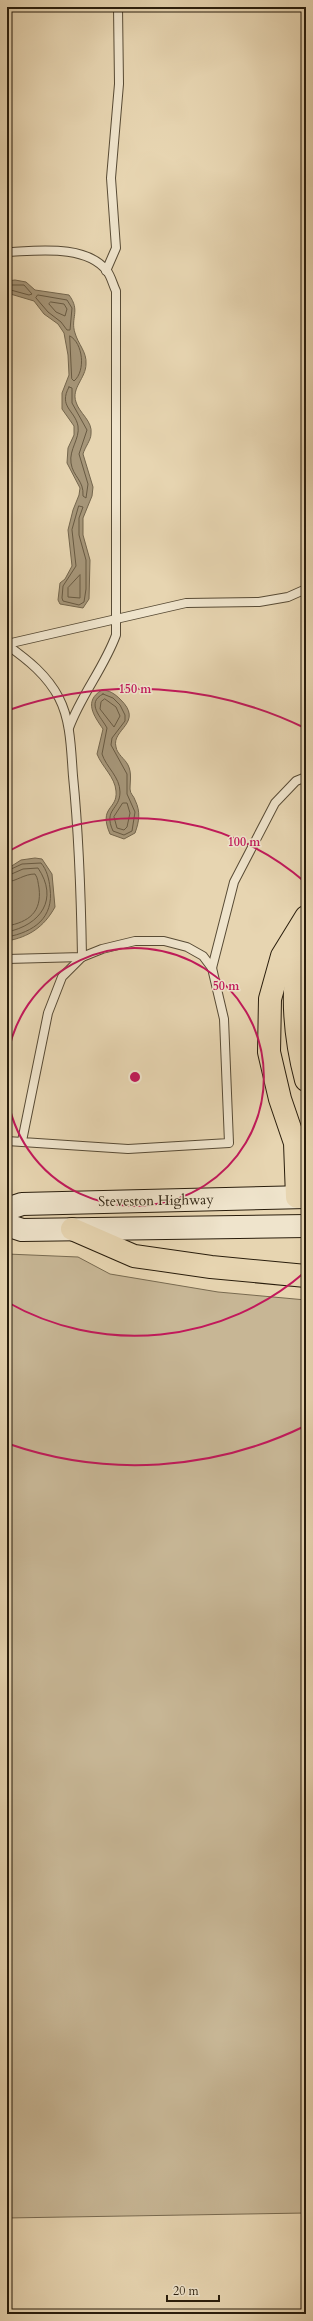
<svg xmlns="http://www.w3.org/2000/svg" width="313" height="2321" font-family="Cardo,serif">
<rect width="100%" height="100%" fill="#e7d5b1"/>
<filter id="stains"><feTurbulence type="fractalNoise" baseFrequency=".005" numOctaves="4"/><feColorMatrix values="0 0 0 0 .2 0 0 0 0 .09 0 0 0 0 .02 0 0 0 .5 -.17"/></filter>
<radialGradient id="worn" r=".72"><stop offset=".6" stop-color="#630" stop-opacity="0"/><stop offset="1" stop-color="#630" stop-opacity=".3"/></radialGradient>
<path fill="#c7b695" stroke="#786a50" d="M7 1254 78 1257 110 1274 218 1292 306 1300V2213L7 2218Z"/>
<g fill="#a69679" stroke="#74664d">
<path d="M15 280 26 282 35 290 69 295C81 311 70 318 75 333 78 344 87 352 86 364 86 378 71 388 76 402 79 413 93 421 91 434 91 440 85 447 83 454L93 487 92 496 83 518V535L90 560 89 599 83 608 60 604 58 600 60 583 65 579 72 566 68 530 73 510 79 495 80 488 67 463 68 448 74 435V426L62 409V393L69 375 68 355 64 333 58 324 44 314 34 301 7 293V281Z"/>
<path d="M102 690C109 690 115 694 120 699 145 723 111 729 116 747 117 754 125 759 128 765 132 773 130 781 130 789 130 794 134 796 135 800 141 812 139 822 135 833L124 839 110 834C98 806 118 810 116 791 115 777 102 767 97 754L103 729C94 716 83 701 102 690Z"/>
<path d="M35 858 42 859 52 874 55 907C44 927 29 937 7 941V869L21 860Z"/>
</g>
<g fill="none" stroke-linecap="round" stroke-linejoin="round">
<g stroke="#685a42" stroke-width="1">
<path d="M7 285H24L32 294 29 295 7 289"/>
<path d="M38 295 67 300 72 308 70 330H67L61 322 48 312 36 298Z"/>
<path d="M51 302 64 304 67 309 65 316 56 312 49 304Z"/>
<path d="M70 336C83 343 86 371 74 381L72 379Z"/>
<path d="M69 387 72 388V403L87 430 79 454 88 484 86 498 83 496C84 480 73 477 71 463 69 449 80 439 78 426 75 410 58 407 69 387Z"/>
<path d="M79 506 83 507 79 518V535L86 560V589L84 602 79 605 63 601 62 598 63 586 76 566 72 530Z"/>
<path d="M80 575V598L68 597V588Z"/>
<path d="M103 694 113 698 120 705 125 715V721L112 738 111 745 127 774V794L135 812 132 831 124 835 113 831C103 809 120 810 120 792 120 777 106 767 102 754L107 728C102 718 85 703 103 694Z"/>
<path d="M105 699 116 707 120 716 114 727 100 709 101 702Z"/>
<path d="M123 803H127L130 813 127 827 124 830 117 828 114 817Z"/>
<path d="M7 871 22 864 41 863C47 870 49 879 50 888 54 918 34 932 7 937"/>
<path d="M7 876 23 869 38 868C59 899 41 925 7 932"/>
<path d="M7 882C17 881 24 874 35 874 38 878 38 883 39 888 42 912 29 922 7 926"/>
</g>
<defs>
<g id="service">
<path d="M7 252C37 251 86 244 107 271 111 276 113 285 116 291V635C104 668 81 695 69 728"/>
<path d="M106 271 116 248 111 178 119 84 118 7"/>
<path d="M7 644 186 603 259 602 288 597 306 589"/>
<path d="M7 645C28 660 47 675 59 698 71 721 71 751 73 776 79 836 81 896 82 957L7 959"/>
<path d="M212 968 234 882 275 803 296 781 306 777"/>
<path d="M7 1141 128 1149 229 1143 224 1019 212 968 203 956 187 947 164 941H135L102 949 82 957 62 977 48 1013 22 1141"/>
</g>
<g id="secondary">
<path d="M7 1209 22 1204 306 1197"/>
<path d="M7 1225 22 1230 306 1226"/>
</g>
<g id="motorway">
<path d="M303 933C290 983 293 1031 306 1080"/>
<path d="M297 1197 295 1143 280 1099 269 1052 270 999 282 956 306 917"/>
<path d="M72 1229 134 1256 211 1267 306 1276"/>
</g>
</defs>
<use href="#service" stroke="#584b35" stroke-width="10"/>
<use href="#secondary" stroke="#291d0c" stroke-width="24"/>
<use href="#motorway" stroke="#291d0c" stroke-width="24"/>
<use href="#service" stroke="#efe4cc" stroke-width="8"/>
<use href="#secondary" stroke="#efe4cc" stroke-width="22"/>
<use href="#motorway" stroke="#e7d5b1" stroke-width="22"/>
</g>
<g fill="none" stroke="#c2185b" stroke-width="2">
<path d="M7 1060A129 129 0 1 1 7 1094"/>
<path d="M305 1272A259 259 0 0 1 7 1302M7 852A259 259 0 0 1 305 882"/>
<path d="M305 1426A388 388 0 0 1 9 1444M9 710A388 388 0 0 1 305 728"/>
</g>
<g text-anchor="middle" stroke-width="3" stroke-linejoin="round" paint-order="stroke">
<g font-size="14" fill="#291d0c" stroke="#efe4cc">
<text transform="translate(156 1200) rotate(-1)" y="5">Steveston Highway</text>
</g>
</g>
<circle cx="135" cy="1077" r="6" fill="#c2185b" stroke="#efe4cc" stroke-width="2"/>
<g font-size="12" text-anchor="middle" font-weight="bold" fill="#c2185b" stroke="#efe4cc" stroke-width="3" stroke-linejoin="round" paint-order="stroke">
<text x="135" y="693">150 m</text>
<text x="244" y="846">100 m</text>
<text x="226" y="990">50 m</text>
</g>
<rect width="313" height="2321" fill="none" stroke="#e7d5b1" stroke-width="24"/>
<rect x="8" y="8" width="297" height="2305" fill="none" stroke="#291d0c" stroke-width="2"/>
<rect x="12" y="12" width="289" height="2297" fill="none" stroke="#291d0c"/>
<path d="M167 2295v6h52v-6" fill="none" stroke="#291d0c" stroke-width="2"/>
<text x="173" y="2295" font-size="12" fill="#291d0c" stroke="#efe4cc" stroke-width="3" paint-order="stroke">20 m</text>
<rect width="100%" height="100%" filter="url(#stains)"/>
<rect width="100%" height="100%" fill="url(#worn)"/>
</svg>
